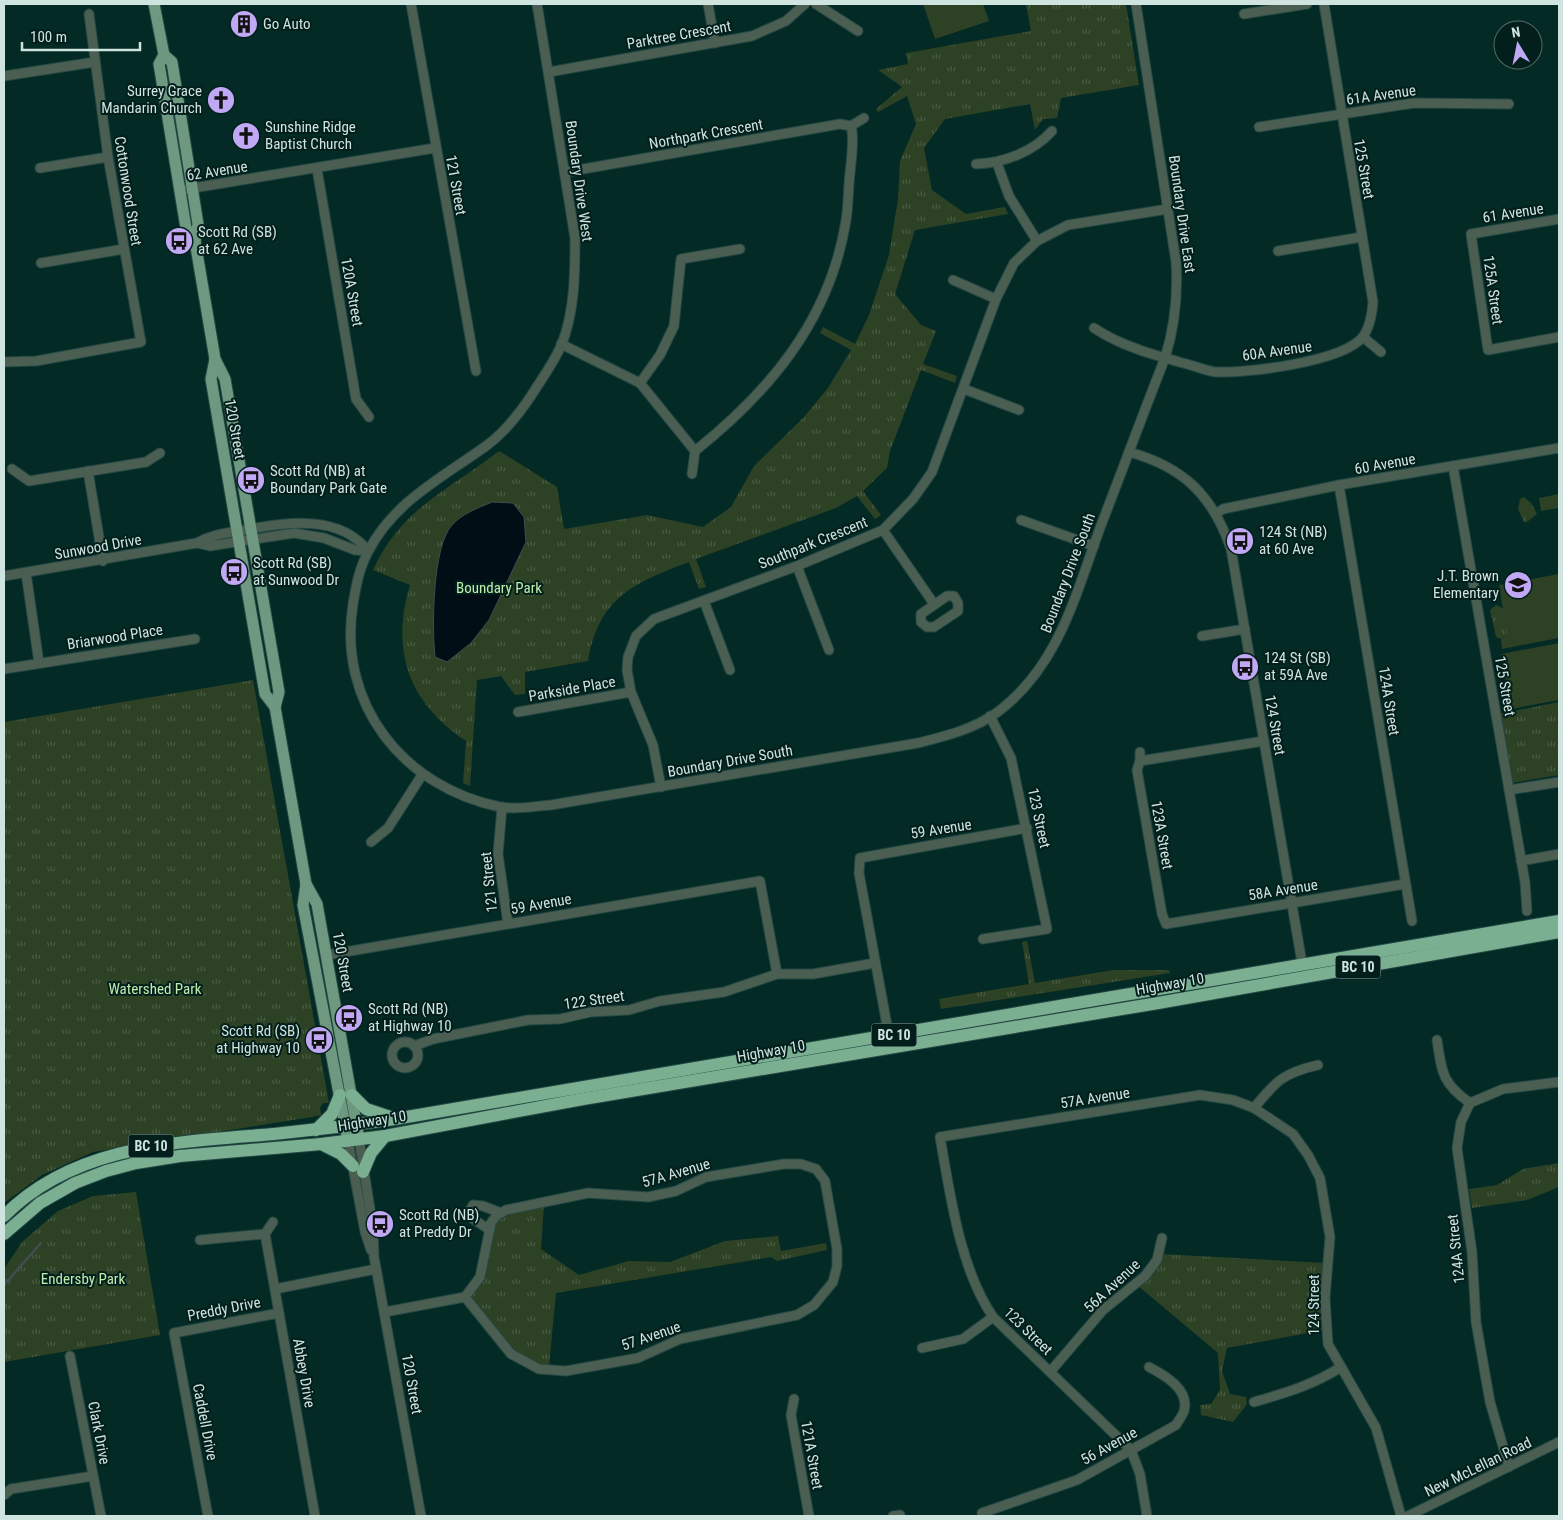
<svg xmlns="http://www.w3.org/2000/svg" width="1563" height="1520" font-family="'Roboto Condensed',sans-serif">
<defs>
<pattern id="park-tufts" width="24" height="20" patternUnits="userSpaceOnUse" patternTransform="scale(1.25)"><rect width="24" height="20" fill="#2d4125"/><path d="M3 7l-1-3M5 7V3M7 7l1-3M15 17l-1-3M17 17v-4M19 17l1-3" fill="none" stroke="#4a5c44"/></pattern>
</defs>
<rect width="100%" height="100%" fill="#032a25"/>
<g fill="#2d4125">
<path d="M923 4H983L989 21 935 39Z"/>
<path d="M1559 494V508L1541 511 1539 498Z"/>
<path d="M1559 574V638L1502 649 1501 639 1507 634 1499 585Z"/>
<path d="M1559 643V700L1511 709 1501 654Z"/>
</g>
<g fill="url(#park-tufts)">
<path d="M1026 4H1126L1139 85 1061 98 1057 118 1043 119 1035 130 1030 104 945 119 924 148 932 190 966 214 1005 207 1008 214 915 230 895 294 921 325 936 331 923 364 957 376 955 383 921 370 890 451 887 468 863 491 881 515 875 519 857 496 836 508 696 559 706 587 699 589 689 562C634 583 599 597 588 661L525 672V694L515 695 501 676 477 680 470 786 463 783 466 741C409 703 390 651 410 585L373 570C402 507 448 491 499 451L557 487 564 529 647 515 703 527 731 507 754 466 804 417 828 388 851 350 820 333 823 327 855 344 869 315 889 255 898 199 900 161 916 124 907 96 878 112 876 109 902 87 878 70 908 64 906 53 1031 31Z"/>
<path d="M1524 497 1531 503 1537 514 1527 522H1524L1518 509 1520 499Z"/>
<path d="M1496 605 1504 609 1507 634 1501 639 1496 637 1490 610Z"/>
<path d="M253 680 329 1103H323L320 1108 321 1115 312 1117 93 1152 42 1175 4 1203V722Z"/>
<path d="M1559 702V775L1511 783 1499 714Z"/>
<path d="M1027 941 1035 983 1113 970H1169L1170 973 941 1009 939 999 1029 984 1022 942Z"/>
<path d="M1559 1163V1187L1527 1200 1472 1208 1469 1189 1497 1185 1523 1169Z"/>
<path d="M136 1192 160 1335 4 1362V1269L22 1242 58 1211 93 1196Z"/>
<path d="M544 1205 541 1249 579 1275 629 1261 670 1262 725 1241 778 1236 781 1251 826 1243 827 1250 777 1261 771 1257 556 1293 549 1366C512 1364 489 1323 468 1298L482 1279 493 1225 507 1214Z"/>
<path d="M1160 1254 1325 1263 1324 1330 1227 1348 1222 1371 1230 1394 1246 1397 1247 1404 1233 1422 1201 1415 1200 1405 1211 1404 1220 1390 1218 1353 1137 1285Z"/>
</g>
<path fill="#010e15" stroke="#3f4e52" d="M492 502 513 503 524 517 526 542 489 620 471 643 447 662 435 657C432 628 432 547 452 525 463 513 478 508 492 502Z"/>
<g fill="none" stroke-linecap="round" stroke-linejoin="round">
<path stroke="#3f4e52" stroke-width="2.5" d="M4 1285 41 1243"/>
<defs>
<g id="minor">
<path d="M411 4 476 371"/>
<path d="M537 4 575 238C575 273 575 312 561 346 553 364 541 380 531 396 519 414 504 433 486 446 443 477 393 502 368 552 359 569 356 586 353 604 337 704 403 787 500 807 516 810 535 806 551 805L918 743C946 736 975 729 999 711 1059 665 1075 596 1100 528 1122 471 1143 414 1165 358 1175 326 1178 294 1176 262L1136 4"/>
<path d="M708 4 715 43"/>
<path d="M816 4 858 31"/>
<path d="M1244 14 1307 4"/>
<path d="M549 72 752 36 786 21 805 4"/>
<path d="M4 76 95 62"/>
<path d="M851 126 864 118"/>
<path d="M1259 127 1414 103 1509 104"/>
<path d="M997 163 1009 196 1037 241"/>
<path d="M976 164C1004 163 1033 152 1052 131"/>
<path d="M40 168 108 157"/>
<path d="M317 169 356 399 369 417"/>
<path d="M181 190 435 148"/>
<path d="M1559 219 1471 234 1488 350 1559 337"/>
<path d="M1278 251 1362 237"/>
<path d="M41 263 124 249"/>
<path d="M953 280 996 299"/>
<path d="M1094 328C1122 347 1158 356 1190 365 1198 367 1207 371 1216 372 1249 373 1340 362 1362 338 1370 328 1372 314 1373 302L1324 4"/>
<path d="M1363 337 1381 352"/>
<path d="M561 344 640 383 695 451C769 392 828 322 845 226 848 213 848 198 849 184 850 167 854 149 852 131L851 126 840 124 566 172"/>
<path d="M4 362 36 361 141 342 108 157 89 14"/>
<path d="M640 383 660 355 674 326 681 259 740 249"/>
<path d="M964 389 1019 410"/>
<path d="M1129 452C1184 467 1213 496 1231 549L1302 963"/>
<path d="M1453 466 1525 882 1527 911"/>
<path d="M12 469 29 481 146 462 160 453"/>
<path d="M88 471 103 561"/>
<path d="M692 474 695 451"/>
<path d="M1339 485 1412 921"/>
<path d="M1217 513 1223 509 1339 485 1559 448"/>
<path d="M1021 520 1094 546"/>
<path d="M883 530 934 604"/>
<path d="M197 543 210 546 294 533 324 538 355 550 368 551"/>
<path d="M797 566 829 650"/>
<path d="M26 573 39 663"/>
<path d="M4 576 197 543C212 534 228 533 245 530 285 522 340 514 368 551"/>
<path d="M947 596H954L958 603V611L934 627H927L921 622V614Z"/>
<path d="M704 601 730 670"/>
<path d="M1202 636 1245 629"/>
<path d="M4 669 195 639"/>
<path d="M518 712 631 692"/>
<path d="M1140 752V761L1137 770 1162 914 1166 924 1405 884"/>
<path d="M1140 761 1264 741"/>
<path d="M661 787 653 745 631 692 627 670 628 657 636 636 654 619 797 566 883 530 913 499 932 472 996 299 1014 263 1037 241 1068 225 1168 209"/>
<path d="M1509 790 1559 782"/>
<path d="M502 807 498 854 508 924"/>
<path d="M371 842 388 828 422 775"/>
<path d="M1521 861 1559 854"/>
<path d="M983 939 1047 929 1011 758 990 716"/>
<path d="M327 955 760 881 777 974"/>
<path d="M889 1036 859 873 860 858 1027 828"/>
<path d="M1437 1040C1442 1073 1442 1083 1470 1103L1461 1122 1457 1148 1472 1252 1476 1322 1490 1402 1509 1467"/>
<circle cx="405" cy="1055" r="13"/>
<path d="M414 1046 433 1039 528 1020 560 1019 591 1012 629 1010 660 1001 724 992 777 974H813L875 963"/>
<path d="M1470 1103 1503 1089 1559 1082"/>
<path d="M1254 1108C1276 1081 1283 1073 1318 1065"/>
<path d="M359 1139 373 1228 374 1257 421 1516"/>
<path d="M348 1141 365 1232 371 1250"/>
<path d="M490 1230 473 1219 469 1212 473 1205 483 1206 501 1213"/>
<path d="M265 1234 273 1222"/>
<path d="M200 1240 265 1234 315 1516"/>
<path d="M275 1289 376 1269"/>
<path d="M385 1312 465 1297 480 1277 491 1223 496 1216 506 1210 588 1193 648 1197 676 1191 706 1177 784 1164H801L816 1169 825 1181 837 1249V1266L833 1282 814 1305 797 1315 680 1339 638 1358 566 1371 539 1369 511 1354 465 1297"/>
<path d="M922 1348 963 1339 993 1317"/>
<path d="M70 1356 101 1516"/>
<path d="M1050 1372 1103 1310 1145 1276 1157 1260 1162 1238"/>
<path d="M794 1399 791 1415 809 1516"/>
<path d="M1254 1402C1285 1393 1313 1385 1341 1367"/>
<path d="M4 1495 11 1489 93 1476"/>
<path d="M982 1513 1077 1480 1176 1425C1178 1421 1183 1415 1184 1411 1190 1389 1164 1375 1149 1367"/>
<path d="M208 1516 174 1333 279 1313"/>
<path d="M893 1516 900 1515"/>
<path d="M1147 1516 1140 1474 1131 1450 993 1317C960 1269 950 1194 940 1137L1200 1095 1233 1100 1254 1108 1293 1134 1308 1155 1320 1178 1330 1237 1325 1298 1328 1344 1376 1428 1401 1516"/>
<path d="M1408 1516 1559 1442"/>
</g>
<g id="major">
<path d="M154 4 164 55 159 64 186 228 195 241"/>
<path d="M164 55 172 62 198 224 195 241 215 359 225 379 279 692 275 707 306 884 303 905 348 1141"/>
<path d="M215 359 211 379 265 694 275 707"/>
<path d="M306 884 317 904 359 1139"/>
</g>
<g id="highway">
<path d="M352 1095 366 1109 393 1118"/>
<path d="M316 1130 332 1114 340 1095"/>
<path d="M321 1144 341 1154 353 1166"/>
<path d="M363 1172 371 1153 385 1136"/>
<path d="M4 1216C75 1144 180 1142 274 1134 315 1130 355 1125 395 1119L1559 921"/>
<path d="M4 1234 40 1203 75 1183 106 1171 136 1163 180 1156 321 1144 385 1136 583 1099 1158 1003 1559 932"/>
</g>
</defs>
<use href="#minor" stroke="#244843" stroke-width="11"/>
<use href="#major" stroke="#244843" stroke-width="13"/>
<use href="#highway" stroke="#244843" stroke-width="14"/>
<use href="#minor" stroke="#4a5e52" stroke-width="9"/>
<use href="#major" stroke="#6e9880" stroke-width="11"/>
<use href="#highway" stroke="#7baf92" stroke-width="12"/>
</g>
<defs>
<symbol id="building-disc" viewBox="-11 -11 22 22"><circle r="9.5" fill="#c0a8f4" stroke="#031f1c"/><path d="M-4-6H4V6H1V3H-1V6H-4ZM-2.5-4.3h1.7v1.8h-1.7ZM.8-4.3h1.7v1.8H.8ZM-2.5-1h1.7V.8h-1.7ZM.8-1h1.7V.8H.8Z" fill="#111"/></symbol>
<symbol id="church-disc" viewBox="-11 -11 22 22"><circle r="9.5" fill="#c0a8f4" stroke="#031f1c"/><path d="M-1.2-6h2.4v3.5h3.3v2.4h-3.3V6h-2.4V-.1h-3.3v-2.4h3.3Z" fill="#111"/></symbol>
<symbol id="bus-disc" viewBox="-11 -11 22 22"><circle r="9.5" fill="#c0a8f4" stroke="#031f1c"/><path d="M-5-6H5V4H4V6H2V4H-2V6H-4V4H-5ZM-3.5-4V0h7V-4ZM-3.5 1.2v1.5H-2V1.2ZM2 1.2v1.5H3.5V1.2Z" fill="#111"/></symbol>
<symbol id="school-disc" viewBox="-11 -11 22 22"><circle r="9.5" fill="#c0a8f4" stroke="#031f1c"/><path d="M0-5L7-2L0 1L-7-2ZM-4 1L0 2.5L4 1V4Q0 6-4 4Z" fill="#111"/></symbol>
</defs>
<g fill-rule="evenodd">
<use href="#building-disc" x="228" y="8" width="32" height="32"/>
<use href="#church-disc" x="205" y="84" width="32" height="32"/>
<use href="#church-disc" x="230" y="120" width="32" height="32"/>
<use href="#bus-disc" x="163" y="225" width="32" height="32"/>
<use href="#bus-disc" x="235" y="464" width="32" height="32"/>
<use href="#bus-disc" x="1224" y="525" width="32" height="32"/>
<use href="#bus-disc" x="218" y="556" width="32" height="32"/>
<use href="#school-disc" x="1502" y="569" width="32" height="32"/>
<use href="#bus-disc" x="1229" y="651" width="32" height="32"/>
<use href="#bus-disc" x="333" y="1002" width="32" height="32"/>
<use href="#bus-disc" x="303" y="1024" width="32" height="32"/>
<use href="#bus-disc" x="364" y="1208" width="32" height="32"/>
</g>
<g text-anchor="middle" stroke-width="4" stroke-linejoin="round" paint-order="stroke">
<g fill="#031f1c" stroke="#92a8a4" stroke-width="1">
<rect x="1335.5" y="955.5" width="45" height="23" rx="4"/>
<rect x="871.5" y="1023.5" width="45" height="23" rx="4"/>
<rect x="128.5" y="1134.5" width="45" height="23" rx="4"/>
</g>
<g font-size="14" font-weight="bold" fill="#cfe3df">
<text x="1358" y="972">BC 10</text>
<text x="894" y="1040">BC 10</text>
<text x="151" y="1151">BC 10</text>
</g>
<g font-size="15" fill="#cfe3df" stroke="#031f1c" text-anchor="start">
<text x="263" y="29">Go Auto</text>
<text x="202" y="96" text-anchor="end">Surrey Grace<tspan x="202" dy="17">Mandarin Church</tspan></text>
<text x="265" y="132">Sunshine Ridge<tspan x="265" dy="17">Baptist Church</tspan></text>
<text x="198" y="237">Scott Rd (SB)<tspan x="198" dy="17">at 62 Ave</tspan></text>
<text x="270" y="476">Scott Rd (NB) at<tspan x="270" dy="17">Boundary Park Gate</tspan></text>
<text x="1259" y="537">124 St (NB)<tspan x="1259" dy="17">at 60 Ave</tspan></text>
<text x="253" y="568">Scott Rd (SB)<tspan x="253" dy="17">at Sunwood Dr</tspan></text>
<text x="1499" y="581" text-anchor="end">J.T. Brown<tspan x="1499" dy="17">Elementary</tspan></text>
<text x="1264" y="663">124 St (SB)<tspan x="1264" dy="17">at 59A Ave</tspan></text>
<text x="368" y="1014">Scott Rd (NB)<tspan x="368" dy="17">at Highway 10</tspan></text>
<text x="300" y="1036" text-anchor="end">Scott Rd (SB)<tspan x="300" dy="17">at Highway 10</tspan></text>
<text x="399" y="1220">Scott Rd (NB)<tspan x="399" dy="17">at Preddy Dr</tspan></text>
</g>
<g font-size="15" fill="#cfe3df" stroke="#031f1c">
<text transform="translate(679 35) rotate(-10)" y="5">Parktree Crescent</text>
<text transform="translate(1381 95) rotate(-8)" y="5">61A Avenue</text>
<text transform="translate(706 134) rotate(-10)" y="5">Northpark Crescent</text>
<text transform="translate(1364 169) rotate(80)" y="5">125 Street</text>
<text transform="translate(217 171) rotate(-9)" y="5">62 Avenue</text>
<text transform="translate(579 181) rotate(82)" y="5">Boundary Drive West</text>
<text transform="translate(456 185) rotate(80)" y="5">121 Street</text>
<text transform="translate(128 191) rotate(81)" y="5">Cottonwood Street</text>
<text transform="translate(1513 213) rotate(-9)" y="5">61 Avenue</text>
<text transform="translate(1182 214) rotate(82)" y="5">Boundary Drive East</text>
<text transform="translate(1493 290) rotate(82)" y="5">125A Street</text>
<text transform="translate(352 292) rotate(80)" y="5">120A Street</text>
<text transform="translate(1277 351) rotate(-8)" y="5">60A Avenue</text>
<text transform="translate(235 429) rotate(80)" y="5">120 Street</text>
<text transform="translate(1385 464) rotate(-10)" y="5">60 Avenue</text>
<text transform="translate(813 543) rotate(-22)" y="5">Southpark Crescent</text>
<text transform="translate(98 547) rotate(-10)" y="5">Sunwood Drive</text>
<text transform="translate(1068 573) rotate(-69)" y="5">Boundary Drive South</text>
<text transform="translate(115 637) rotate(-9)" y="5">Briarwood Place</text>
<text transform="translate(1505 686) rotate(80)" y="5">125 Street</text>
<text transform="translate(572 689) rotate(-10)" y="5">Parkside Place</text>
<text transform="translate(1389 701) rotate(81)" y="5">124A Street</text>
<text transform="translate(1275 725) rotate(80)" y="5">124 Street</text>
<text transform="translate(730 761) rotate(-10)" y="5">Boundary Drive South</text>
<text transform="translate(1039 818) rotate(78)" y="5">123 Street</text>
<text transform="translate(941 829) rotate(-9)" y="5">59 Avenue</text>
<text transform="translate(1162 835) rotate(80)" y="5">123A Street</text>
<text transform="translate(489 882) rotate(-96)" y="5">121 Street</text>
<text transform="translate(1283 890) rotate(-9)" y="5">58A Avenue</text>
<text transform="translate(541 904) rotate(-10)" y="5">59 Avenue</text>
<text transform="translate(343 962) rotate(80)" y="5">120 Street</text>
<text transform="translate(1170 984) rotate(-10)" y="5">Highway 10</text>
<text transform="translate(594 1000) rotate(-8)" y="5">122 Street</text>
<text transform="translate(771 1051) rotate(-10)" y="5">Highway 10</text>
<text transform="translate(1095 1098) rotate(-9)" y="5">57A Avenue</text>
<text transform="translate(372 1121) rotate(-9)" y="5">Highway 10</text>
<text transform="translate(676 1173) rotate(-16)" y="5">57A Avenue</text>
<text transform="translate(1456 1249) rotate(-96)" y="5">124A Street</text>
<text transform="translate(1112 1286) rotate(-43)" y="5">56A Avenue</text>
<text transform="translate(1314 1305) rotate(-90)" y="5">124 Street</text>
<text transform="translate(224 1309) rotate(-11)" y="5">Preddy Drive</text>
<text transform="translate(1028 1331) rotate(44)" y="5">123 Street</text>
<text transform="translate(651 1336) rotate(-19)" y="5">57 Avenue</text>
<text transform="translate(304 1373) rotate(80)" y="5">Abbey Drive</text>
<text transform="translate(412 1384) rotate(80)" y="5">120 Street</text>
<text transform="translate(205 1422) rotate(79)" y="5">Caddell Drive</text>
<text transform="translate(99 1433) rotate(79)" y="5">Clark Drive</text>
<text transform="translate(1109 1446) rotate(-29)" y="5">56 Avenue</text>
<text transform="translate(812 1455) rotate(80)" y="5">121A Street</text>
<text transform="translate(1478 1467) rotate(-26)" y="5">New McLellan Road</text>
</g>
<g font-size="15" fill="#bfedac" stroke="#031f1c">
<text x="499" y="593">Boundary Park</text>
<text x="155" y="994">Watershed Park</text>
<text x="83" y="1284">Endersby Park</text>
</g>
</g>
<rect width="1563" height="1520" fill="none" stroke="#cfe3df" stroke-width="10"/>
<g transform="translate(1518 45) rotate(350)"><circle r="24" fill="#031f1c" stroke="#556d6a"/>
<path d="M0-4L9 19L0 12L-9 19Z" fill="#c0a8f4"/>
<text y="-8" font-size="14" font-weight="bold" text-anchor="middle" fill="#cfe3df">N</text>
</g>
<path d="M22 42v8h118v-8" fill="none" stroke="#cfe3df" stroke-width="2.5"/>
<text x="30" y="42" font-size="15" fill="#cfe3df" stroke="#031f1c" stroke-width="4" paint-order="stroke">100 m</text>
</svg>
